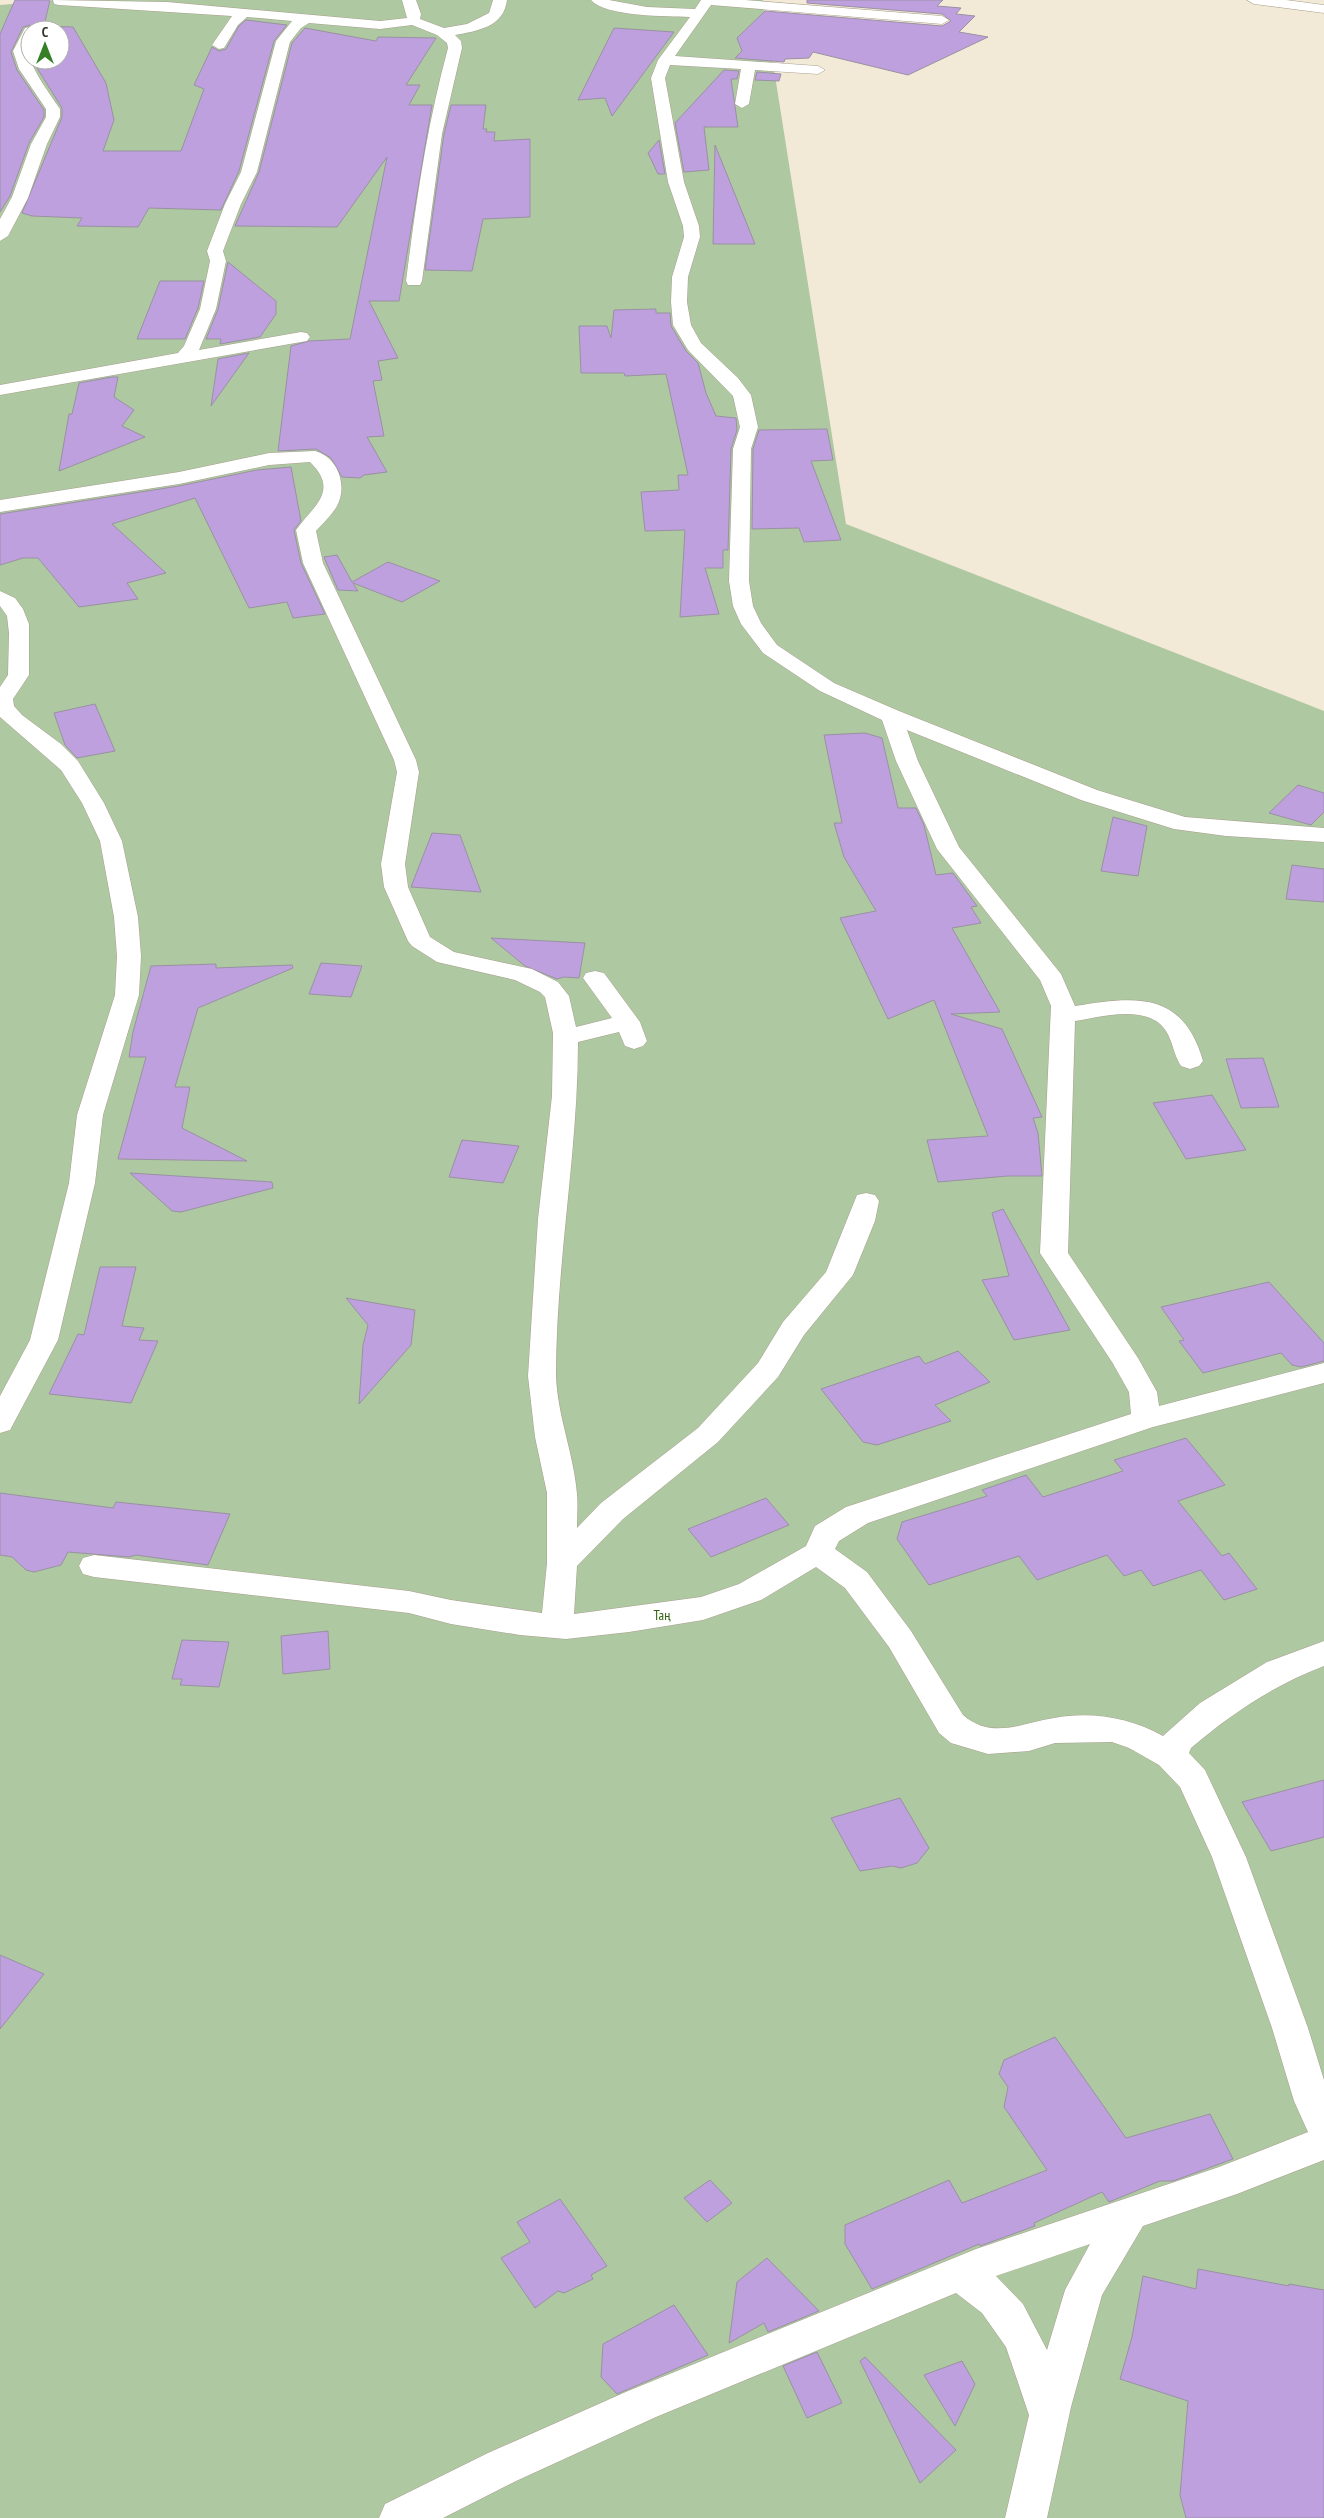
<svg xmlns="http://www.w3.org/2000/svg" width="1324" height="2518" font-family="'PT Sans Narrow',sans-serif">
<rect width="100%" height="100%" fill="#f3e9d7"/>
<path fill="#aec8a2" fill-rule="evenodd" d="M57 0H763L846 524 1324 711V2518H0V5ZM30 30H60V60H30Z"/>
<g fill="#bfa0de" stroke="#9991a2">
<path d="M15 0H50L44 26 73 27 106 83 114 120 103 151H181L204 89 194 85 212 47 219 51 226 49 239 26 246 20 287 25 274 41 239 171 221 210 149 208 138 227 77 226 82 218 32 216 22 213 62 117V108L32 60H60V30H38L30 25 23 27 11 52 17 70 44 110V117L29 143 10 196 0 212V34Z"/>
<path d="M807 0H943L937 6 961 8 956 14 975 16 959 32 988 37 908 75 813 52 809 58 785 59 784 62 735 58 742 51 737 38 765 11 942 26 951 21 942 14 807 3Z"/>
<path d="M305 28 376 41 378 37 436 38 406 85H420L409 105H432L399 301H369L398 358 378 361 382 380 373 381 384 436 367 437 387 472 364 475 360 478 342 477 331 458 316 449 278 451 291 346 309 341 350 339 387 157 337 227 235 226 259 172 292 43Z"/>
<path d="M614 28 674 32 612 116 605 98 578 100Z"/>
<path d="M724 70 739 71 737 79H731L738 127H704L709 170 684 172 675 123Z"/>
<path d="M757 72 781 74 779 81 755 80Z"/>
<path d="M451 105H486L483 129H487L486 132H495L494 141 530 139V217L483 219 472 271 425 270 444 134Z"/>
<path d="M659 140 665 174H658L648 153Z"/>
<path d="M715 145 755 244H713Z"/>
<path d="M228 262 276 301V314L260 337 220 344 221 339H206L218 309Z"/>
<path d="M160 281H204L198 308 185 339H137Z"/>
<path d="M656 309V313H670L671 326 686 351 698 363 706 393 716 416 736 418 737 430 731 449 728 550H723V568H705L719 614 680 617 685 530 645 531 641 492 679 490 678 475H688L666 374 625 376 624 373H581L579 326H607L611 338 614 310Z"/>
<path d="M249 353 211 406 218 359Z"/>
<path d="M112 377H118L114 397 134 410 122 426 145 437 59 471 69 414H72L79 383Z"/>
<path d="M827 429 833 460 811 461 841 540 804 542 799 528 752 529 753 449 759 430Z"/>
<path d="M291 467 301 521 294 530 301 563 325 614 293 618 287 602 249 608 195 498 112 524 166 573 127 583 138 599 79 607 38 558H23L0 565V514L179 486 257 470Z"/>
<path d="M337 555 352 582 388 562 440 581 402 602 353 583 358 591 338 590 324 557Z"/>
<path d="M95 704 115 751 77 758 65 745 54 713Z"/>
<path d="M865 733 882 738 898 808H916L924 825 936 875 953 873 977 906 971 907 981 923 952 928 1000 1012 951 1014 1002 1029 1042 1117 1033 1118 1038 1133 1042 1176H1008L938 1182 927 1140 988 1136 934 1000 888 1019 840 918 876 911 844 857 834 823H842L824 735Z"/>
<path d="M1298 785 1324 793V812L1311 825 1269 813Z"/>
<path d="M1113 817 1147 826 1138 876 1101 871Z"/>
<path d="M432 833 460 835 481 892 411 887Z"/>
<path d="M1292 865 1324 869V902L1286 899Z"/>
<path d="M491 938 585 943 579 978 564 977 557 979 525 966Z"/>
<path d="M321 963 362 966 351 997 309 994Z"/>
<path d="M216 964V968L292 965 293 968 198 1008 175 1087H190L182 1128 247 1161 118 1159 146 1057H129L133 1032 151 966Z"/>
<path d="M1263 1058 1279 1107 1241 1108 1226 1059Z"/>
<path d="M1212 1095 1246 1150 1186 1159 1153 1103Z"/>
<path d="M462 1140 519 1146 503 1183 449 1177Z"/>
<path d="M130 1173 272 1182 273 1188 181 1212 172 1211Z"/>
<path d="M1003 1209 1070 1330 1014 1340 982 1280 1009 1276 992 1213Z"/>
<path d="M100 1267H136L122 1326 144 1328 139 1340 158 1341 131 1403 49 1394 78 1334 84 1335Z"/>
<path d="M1269 1282 1324 1343V1361L1301 1367 1292 1365 1281 1353 1203 1373 1179 1341 1184 1340 1161 1307Z"/>
<path d="M346 1298 415 1310 411 1345 359 1404 363 1345 368 1325Z"/>
<path d="M958 1351 990 1382 935 1405 951 1421 877 1445 863 1442 821 1389 919 1356 925 1364Z"/>
<path d="M1186 1438 1225 1485 1178 1501 1222 1556 1229 1553 1257 1589 1224 1600 1201 1570 1153 1586 1141 1570 1124 1576 1107 1555 1037 1580 1019 1556 929 1585 897 1539 902 1522 987 1496 982 1490 1026 1475 1043 1497 1123 1471 1114 1460Z"/>
<path d="M0 1493 113 1508 116 1502 230 1514 208 1565 136 1555 129 1557 68 1552 61 1565 34 1572 26 1570 12 1557 0 1555Z"/>
<path d="M766 1498 789 1525 711 1557 688 1529Z"/>
<path d="M328 1631 330 1669 283 1674 281 1636Z"/>
<path d="M182 1640 229 1642 219 1687 180 1685 182 1679H172Z"/>
<path d="M1324 1780V1837L1271 1851 1242 1802Z"/>
<path d="M900 1798 929 1848 917 1863 901 1868 892 1866 860 1871 831 1818Z"/>
<path d="M0 1955 44 1974 0 2029Z"/>
<path d="M1055 2037 1126 2138 1210 2114 1233 2159 1173 2181H1160L1109 2202 1102 2192 1034 2223 1035 2226 980 2246 979 2244 872 2289 845 2244V2225L949 2180 962 2203 1047 2170 1004 2107 1008 2087 999 2074 1004 2060Z"/>
<path d="M710 2180 732 2203 707 2222 684 2198Z"/>
<path d="M560 2199 607 2266 591 2275 593 2279 564 2293 558 2291 535 2308 501 2258 530 2242 517 2222Z"/>
<path d="M767 2258 819 2311 768 2332 764 2323 729 2343 737 2282Z"/>
<path d="M1198 2269 1289 2286V2284L1324 2290V2518H1186L1180 2495 1188 2401 1120 2379 1132 2337 1143 2276 1196 2289Z"/>
<path d="M674 2305 708 2355 617 2394 601 2377 603 2344Z"/>
<path d="M817 2352 842 2403 807 2418 783 2366Z"/>
<path d="M865 2357 956 2450 920 2483 860 2361Z"/>
<path d="M962 2361 975 2384 955 2426 924 2375Z"/>
</g>
<g fill="none" stroke-linecap="round" stroke-linejoin="round">
<defs>
<g id="minor">
<path d="M53 0 167 2 380 21 407 18 402 0H416L421 14 420 19 444 28 467 24 489 13 493 0H507C504 27 477 31 455 35L461 41 462 48 442 134 422 281 420 285H408L406 281C416 202 427 125 448 48L447 43 437 35 412 25 380 29 309 23 301 28 290 42 257 172 241 204 223 251 226 261 216 309 199 350 301 332 307 333 310 337 307 341 0 395V385L178 353 184 346 200 309 210 261 207 251 225 204 241 172 276 41 292 21 247 17 238 25 224 48 219 49 212 45 232 16 59 5 54 4Z"/>
<path d="M591 0H609L647 7 695 9 701 0H745L942 16 949 20 942 24 711 5 675 56 818 66 825 70 818 74 755 70 749 104 742 108 735 104 741 69 670 65 665 78 684 182 699 226 700 237 688 277 687 302 691 325 701 343 738 378 751 395 758 427 751 449 749 581 753 606 761 623 777 645 834 683 899 711 1097 790 1185 817 1324 828V842L1226 836 1174 829 1081 800 907 730 918 761 959 847 1061 974 1075 1006C1136 996 1183 991 1203 1061L1199 1066 1190 1069 1181 1066C1174 1056 1173 1042 1166 1031 1148 1003 1101 1017 1075 1021L1068 1253 1138 1358 1157 1392 1159 1406 1324 1363V1383L1153 1427 868 1523 839 1541 835 1549 867 1572 911 1631 963 1715C992 1740 1022 1723 1054 1718 1091 1711 1131 1718 1163 1736L1200 1703 1267 1662 1324 1641V1666C1274 1685 1231 1714 1191 1748L1189 1753 1205 1770 1246 1857 1308 2028 1324 2080V2160L1237 2194 1143 2226 1102 2295 1071 2407 1047 2518H1005L1029 2415 1006 2347 982 2313 956 2293 656 2417 516 2481 443 2518H379L385 2504 488 2453 628 2391 976 2249 1219 2167 1308 2132 1294 2101 1272 2028 1212 1857 1180 1787 1159 1765 1129 1748 1112 1742 1055 1743 1029 1751 988 1754 951 1743 939 1733 889 1647 845 1588 816 1567 761 1600 703 1620 629 1632 566 1639 520 1635 451 1624 409 1613 94 1577 83 1574 79 1566 83 1558 94 1555 409 1591 451 1600 542 1613 547 1563V1493L535 1437 528 1376 538 1219 552 1096 553 1033 545 997 540 992 515 980 437 962 412 946 408 941 384 887 381 864 397 772 394 760 303 563 296 530C313 506 340 491 310 462L269 465 179 484 0 512V500L179 472 269 453 315 451C338 457 348 486 337 506 332 515 323 523 316 531L323 563 416 760 419 772 405 864 408 887 430 937 454 952 532 969 558 982 569 996 576 1027 612 1018 583 978 586 973 595 971 604 973 640 1022 647 1041 643 1046 634 1049 625 1046 619 1032 578 1042C578 1153 556 1263 556 1375 557 1415 574 1454 577 1494 578 1505 577 1517 577 1528L601 1503 698 1428 758 1363 783 1322 826 1272 857 1195 866 1193 875 1195 879 1201 875 1221 853 1275 804 1335 778 1377 718 1442 623 1519 577 1566 574 1614 701 1597 739 1584 806 1546 815 1526 846 1507 1131 1414 1129 1392 1112 1362 1040 1253 1051 1006 1040 980 937 849 896 761 882 720 820 691 763 653 741 624 733 606 729 581 733 449 740 427 733 396 688 350 673 325 671 302 672 277 684 237 683 226 668 182 651 78 658 60 690 17C669 16 605 17 591 0ZM1090 2244 1065 2290 1047 2350 1023 2304 996 2276Z"/>
<path d="M1247 0H1286L1324 5V13L1254 4Z"/>
<path d="M30 27 36 30H30V45L27 51C34 73 47 90 60 109V117L47 144 28 198 8 236 0 241V219L12 197 31 144 46 117V109L19 69 13 51 25 28Z"/>
<path d="M0 591 15 598 23 609 29 624V675L13 699 14 706 22 715 61 744 78 761 104 803 122 841 138 917 141 956 139 995 103 1115 95 1183 58 1340 10 1430 0 1433V1396L30 1340 69 1183 77 1115 115 995 117 956 114 917 100 841 82 803 61 770 0 717V687L8 675 9 633 7 616 0 606Z"/>
</g>
</defs>
<use href="#minor" stroke="#a99f8e" stroke-width="1"/>
<use href="#minor" fill="#fff" fill-rule="evenodd"/>
</g>
<g text-anchor="middle" stroke-width="4" stroke-linejoin="round" paint-order="stroke">
<g font-size="14" fill="#2f600c" stroke="#fff">
<text x="662" y="1620">Таң</text>
</g>
</g>
<g transform="translate(45 45)"><circle r="24" fill="#ffffff" stroke="#b0aeab"/>
<path d="M0-4L9 19L0 12L-9 19Z" fill="#358027"/>
<text y="-8" font-size="14" font-weight="bold" text-anchor="middle" fill="#39352e">С</text>
</g>
</svg>
